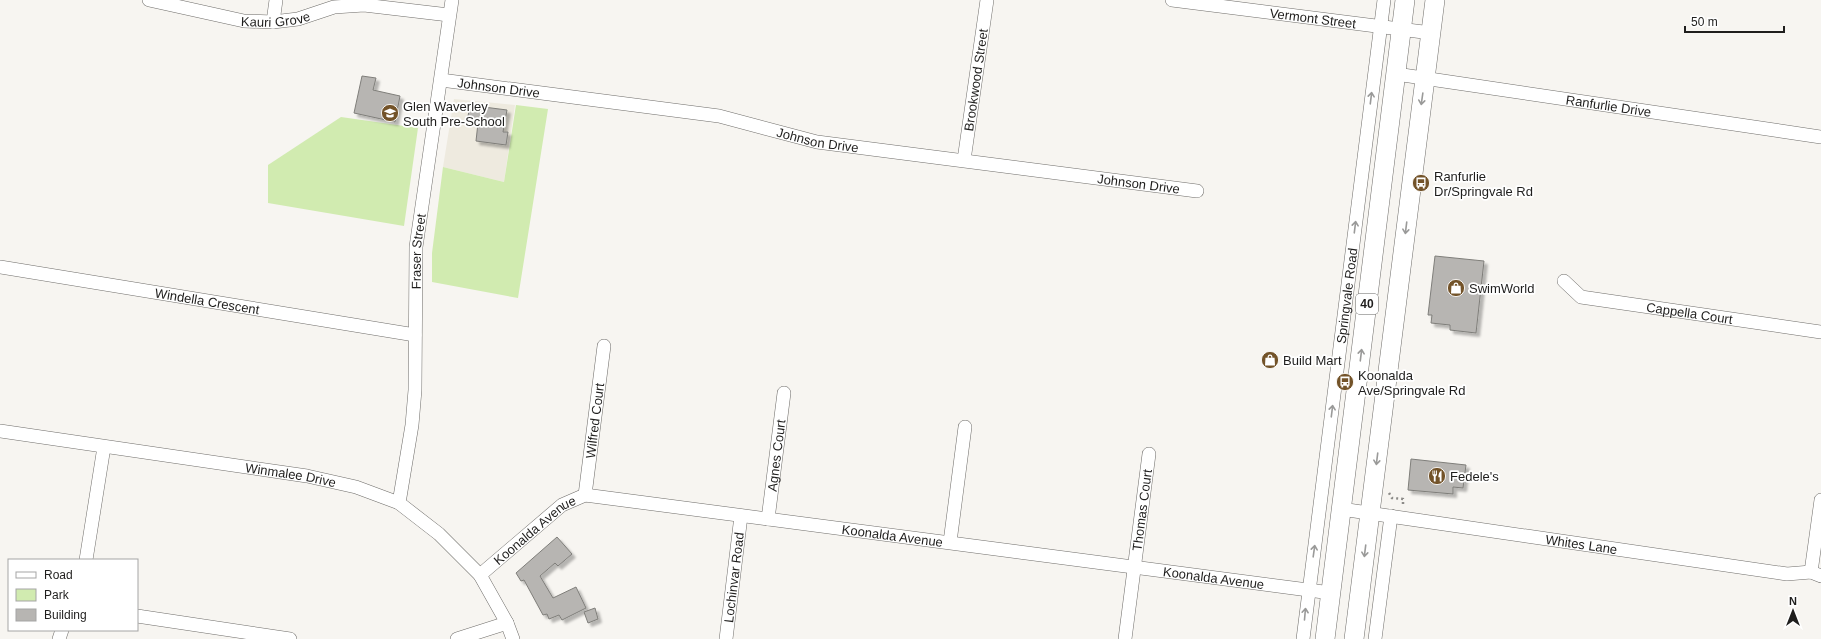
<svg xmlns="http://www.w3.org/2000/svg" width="1821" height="639" font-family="Helvetica,sans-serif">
<defs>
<filter id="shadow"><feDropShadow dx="3.5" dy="3.5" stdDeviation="1" flood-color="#0004"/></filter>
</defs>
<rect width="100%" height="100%" fill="#f7f5f1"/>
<path fill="#eeeadf" d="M454 99 515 105 504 182 443 167Z"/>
<g fill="#d1ebb0">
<path d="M516 105 548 109 518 298 432 282V253L443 167 504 182Z"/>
<path d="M341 117 418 128 404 226 268 203V165Z"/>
</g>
<g fill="#b7b5b2" stroke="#7f7e7a" filter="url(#shadow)">
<path d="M362 76 376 78 373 90 400 96 395 122 354 113Z"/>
<path d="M476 106 507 110 503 132H508L506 145 476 141 478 123 467 121 469 111Z"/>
<path d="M1435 256 1484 261 1476 333 1450 330V325L1431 323 1432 315H1428Z"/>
<path d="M1411 459 1466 465 1463 488 1453 487V494L1408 490Z"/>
<path d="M557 537 572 554 558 566 555 563 540 576 553 598 576 587 586 608 562 620 559 615 549 619 547 614 543 615 524 580 521 581 516 573Z"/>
<path d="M595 608 598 619 588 623 584 612Z"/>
</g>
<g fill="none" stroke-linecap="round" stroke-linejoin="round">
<defs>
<g id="minor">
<path id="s1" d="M149 0 244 21 273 22 298 19 334 7 364 5 449 15"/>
<path id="s2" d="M1172 0 1431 33"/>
<path d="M273 22 276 0"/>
<path id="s3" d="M1396 74 1821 137"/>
<path id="s4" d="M441 80 719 116 817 142 1197 191"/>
<path id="s5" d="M964 160 987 0"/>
<path id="s6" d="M0 267 415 335"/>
<path id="s7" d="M1564 281 1581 297 1821 332"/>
<path id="s8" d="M0 431 307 476 356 487 399 503 439 534 480 575 507 623 513 639"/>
<path id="s9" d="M585 495 604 346"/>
<path id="s10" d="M399 503 412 425 415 390 416 247 452 0"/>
<path id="s11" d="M1341 509 1787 574 1811 572 1821 576"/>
<path id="s12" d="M768 519 784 393"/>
<path d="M950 542 965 427"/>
<path d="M86 560 104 447"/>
<path d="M1811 572 1821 500"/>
<path id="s13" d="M480 575 562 505 585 495 1331 593"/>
<path d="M137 616 290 639"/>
<path d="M59 639 62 630"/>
<path d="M457 639 507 623"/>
<path id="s14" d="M726 639 741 516"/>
<path id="s15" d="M1125 639 1149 454"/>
<path id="s16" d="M1303 639 1384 0"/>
<path d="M1375 639 1391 516"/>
</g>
<g id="highway">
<path d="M1325 639 1405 0"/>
<path d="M1354 639 1435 0"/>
</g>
</defs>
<use href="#minor" stroke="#6f6d6a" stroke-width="14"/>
<use href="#highway" stroke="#6f6d6a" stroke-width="20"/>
<path stroke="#8c8b88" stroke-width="2.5" stroke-dasharray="2 3" stroke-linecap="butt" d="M1389 493 1392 498 1403 499V507"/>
<use href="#minor" stroke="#fff" stroke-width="13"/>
<use href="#highway" stroke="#fff" stroke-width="19"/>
</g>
<defs><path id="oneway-shaft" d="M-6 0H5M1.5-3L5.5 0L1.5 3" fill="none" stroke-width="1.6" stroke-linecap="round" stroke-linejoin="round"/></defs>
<g stroke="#9a9a99">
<use href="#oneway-shaft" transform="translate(1371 98) rotate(-83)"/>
<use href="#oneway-shaft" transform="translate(1422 99) rotate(98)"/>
<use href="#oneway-shaft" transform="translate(1355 227) rotate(-83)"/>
<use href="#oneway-shaft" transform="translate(1406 228) rotate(97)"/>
<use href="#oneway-shaft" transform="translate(1361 355) rotate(-83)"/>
<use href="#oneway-shaft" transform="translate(1332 411) rotate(-83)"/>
<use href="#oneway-shaft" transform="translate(1377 459) rotate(97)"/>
<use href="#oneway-shaft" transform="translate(1314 551) rotate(-82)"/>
<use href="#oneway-shaft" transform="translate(1365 551) rotate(97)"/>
<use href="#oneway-shaft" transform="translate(1305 614) rotate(-85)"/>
</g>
<defs>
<symbol id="school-disc" viewBox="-11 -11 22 22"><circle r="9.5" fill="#735329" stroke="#fff"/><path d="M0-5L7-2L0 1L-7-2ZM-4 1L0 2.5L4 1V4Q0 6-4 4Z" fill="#fff"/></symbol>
<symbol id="bus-disc" viewBox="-11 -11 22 22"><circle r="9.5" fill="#735329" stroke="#fff"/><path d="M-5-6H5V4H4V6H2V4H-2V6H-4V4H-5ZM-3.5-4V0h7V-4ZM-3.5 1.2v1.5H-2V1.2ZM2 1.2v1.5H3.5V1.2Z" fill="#fff"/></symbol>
<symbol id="shop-disc" viewBox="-11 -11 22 22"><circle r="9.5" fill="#735329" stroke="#fff"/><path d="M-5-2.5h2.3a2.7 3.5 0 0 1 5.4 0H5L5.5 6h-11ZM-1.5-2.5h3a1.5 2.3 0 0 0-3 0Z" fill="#fff"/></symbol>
<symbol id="restaurant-disc" viewBox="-11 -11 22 22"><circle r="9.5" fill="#735329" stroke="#fff"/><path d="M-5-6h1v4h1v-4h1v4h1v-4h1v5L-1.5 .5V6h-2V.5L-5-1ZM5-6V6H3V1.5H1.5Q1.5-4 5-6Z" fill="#fff"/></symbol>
</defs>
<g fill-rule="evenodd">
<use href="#school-disc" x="380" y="103" width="20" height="20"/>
<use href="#bus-disc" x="1411" y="173" width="20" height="20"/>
<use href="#shop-disc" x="1446" y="278" width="20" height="20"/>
<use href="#shop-disc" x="1260" y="350" width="20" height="20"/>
<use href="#bus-disc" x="1335" y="372" width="20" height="20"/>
<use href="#restaurant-disc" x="1427" y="466" width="20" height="20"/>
</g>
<g text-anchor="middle" stroke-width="3.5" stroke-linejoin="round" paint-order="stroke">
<rect fill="#fff" stroke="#626261" stroke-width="1" x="1356" y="294" width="22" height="20" rx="3"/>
<g font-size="12" font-weight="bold" fill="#1f1e1d">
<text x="1367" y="308">40</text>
</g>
<g font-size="13" fill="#1f1e1d" stroke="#fff">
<text dy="5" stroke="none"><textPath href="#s1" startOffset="129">Kauri Grove</textPath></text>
<text dy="5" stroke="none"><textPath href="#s2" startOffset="142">Vermont Street</textPath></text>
<text dy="5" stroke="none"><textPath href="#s5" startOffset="81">Brookwood Street</textPath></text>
<text dy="5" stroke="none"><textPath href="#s4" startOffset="58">Johnson Drive</textPath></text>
<text dy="5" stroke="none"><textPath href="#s3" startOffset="215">Ranfurlie Drive</textPath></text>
<text dy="5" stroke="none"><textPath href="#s4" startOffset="382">Johnson Drive</textPath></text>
<text dy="5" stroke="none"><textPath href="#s4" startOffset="706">Johnson Drive</textPath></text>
<text dy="5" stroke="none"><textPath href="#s10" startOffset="253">Fraser Street</textPath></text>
<text dy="5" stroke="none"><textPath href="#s16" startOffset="346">Springvale Road</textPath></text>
<text dy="5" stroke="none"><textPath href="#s6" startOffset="210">Windella Crescent</textPath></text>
<text dy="5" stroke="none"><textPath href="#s7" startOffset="133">Cappella Court</textPath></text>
<text dy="5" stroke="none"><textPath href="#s9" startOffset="75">Wilfred Court</textPath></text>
<text dy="5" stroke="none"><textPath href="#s12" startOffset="64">Agnes Court</textPath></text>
<text dy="5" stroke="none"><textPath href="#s8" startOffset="294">Winmalee Drive</textPath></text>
<text dy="5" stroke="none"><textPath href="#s15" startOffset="130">Thomas Court</textPath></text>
<text dy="5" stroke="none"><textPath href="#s13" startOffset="71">Koonalda Avenue</textPath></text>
<text dy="5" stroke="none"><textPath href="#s13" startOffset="443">Koonalda Avenue</textPath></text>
<text dy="5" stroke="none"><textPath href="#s11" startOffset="243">Whites Lane</textPath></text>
<text dy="5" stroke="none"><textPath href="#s14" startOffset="62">Lochinvar Road</textPath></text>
<text dy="5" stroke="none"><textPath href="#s13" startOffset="767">Koonalda Avenue</textPath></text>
</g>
<g font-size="13" fill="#1f1e1d" stroke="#fff" text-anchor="start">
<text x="403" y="111">Glen Waverley<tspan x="403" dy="15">South Pre-School</tspan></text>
<text x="1434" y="181">Ranfurlie<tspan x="1434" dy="15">Dr/Springvale Rd</tspan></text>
<text x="1469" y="293">SwimWorld</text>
<text x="1283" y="365">Build Mart</text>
<text x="1358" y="380">Koonalda<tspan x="1358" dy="15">Ave/Springvale Rd</tspan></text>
<text x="1450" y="481">Fedele's</text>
</g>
</g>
<rect x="8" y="559" width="130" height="72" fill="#ffffff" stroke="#a5a5a5"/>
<rect x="16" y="572" width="20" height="6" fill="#ffffff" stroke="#a5a5a5"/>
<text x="44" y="579" font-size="12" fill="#1f1e1d">Road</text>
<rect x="16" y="589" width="20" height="12" fill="#d1ebb0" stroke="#a5a5a5"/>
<text x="44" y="599" font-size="12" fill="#1f1e1d">Park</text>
<rect x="16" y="609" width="20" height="12" fill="#b7b5b2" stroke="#a5a5a5"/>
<text x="44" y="619" font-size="12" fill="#1f1e1d">Building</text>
<g transform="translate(1793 611)" stroke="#ffffff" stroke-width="3" paint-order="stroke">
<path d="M0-3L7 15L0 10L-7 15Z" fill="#1f1e1d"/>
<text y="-6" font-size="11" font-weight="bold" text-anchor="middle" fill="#1f1e1d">N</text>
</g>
<path d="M1685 26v6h99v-6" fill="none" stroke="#1f1e1d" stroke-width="2"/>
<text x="1691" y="26" font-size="12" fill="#1f1e1d" stroke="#ffffff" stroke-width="3" paint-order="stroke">50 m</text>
</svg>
